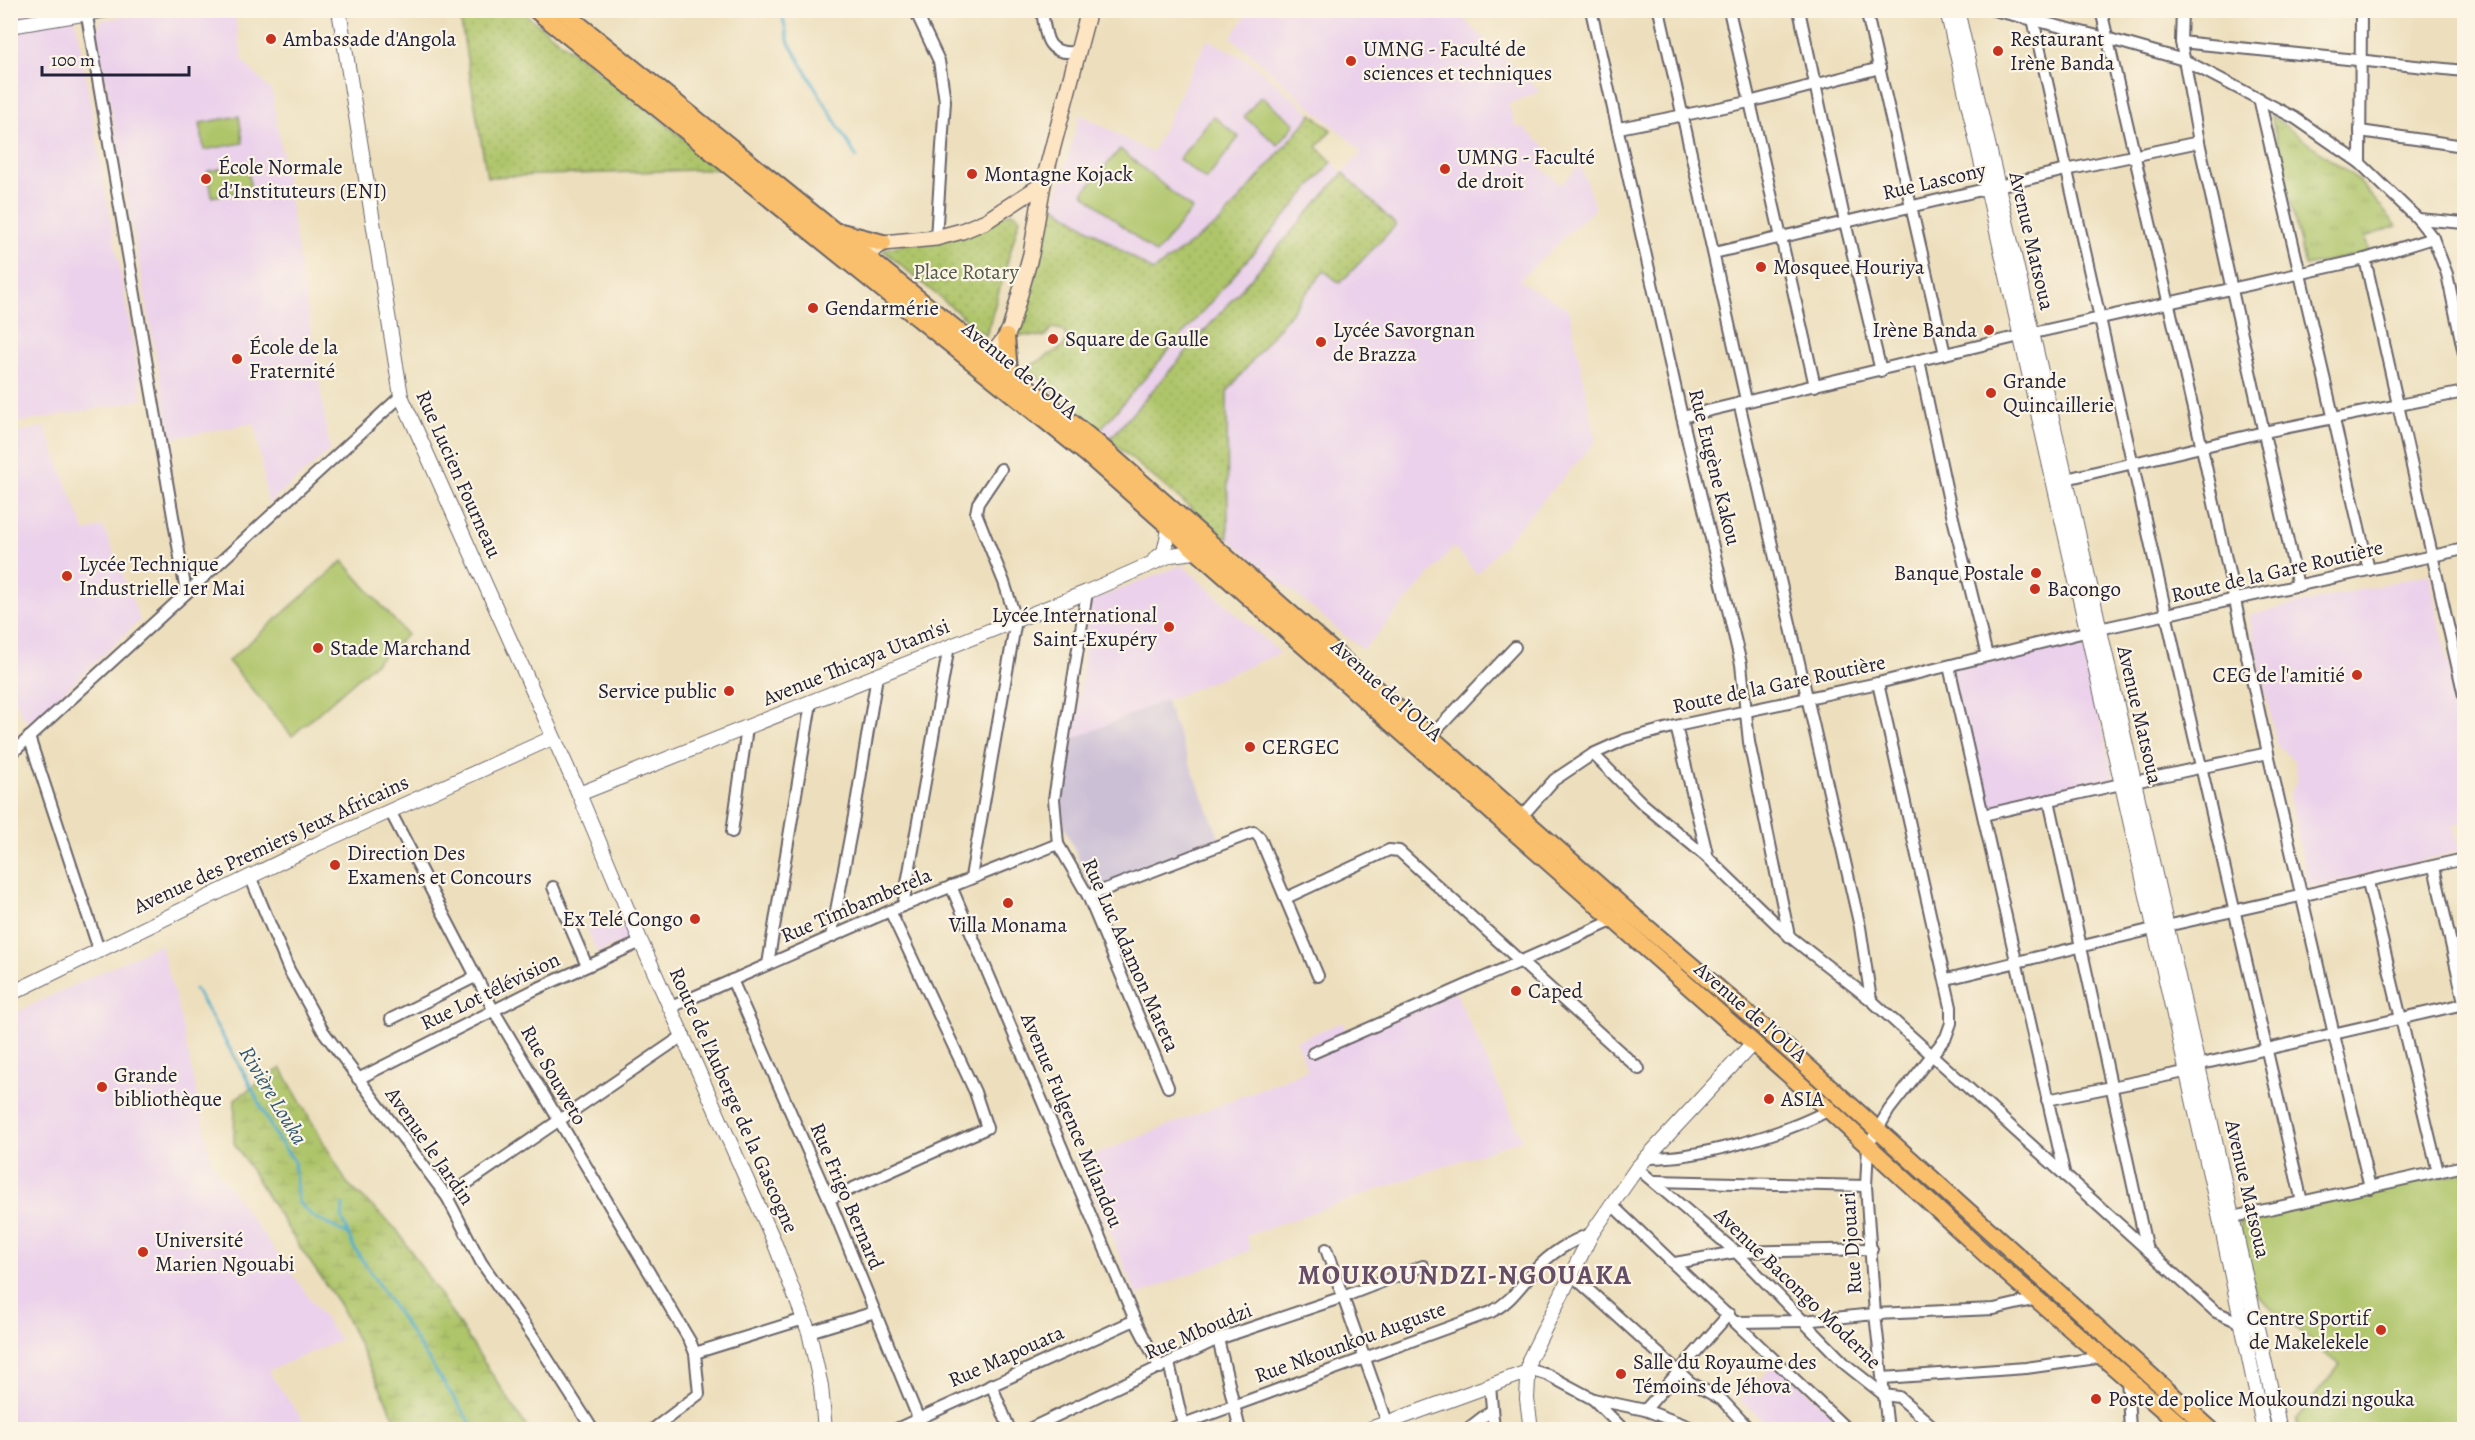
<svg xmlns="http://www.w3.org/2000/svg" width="2475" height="1440" font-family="Alegreya,serif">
<defs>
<pattern id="grass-tufts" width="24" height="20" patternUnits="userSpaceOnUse" patternTransform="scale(1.5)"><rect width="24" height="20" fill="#afc56a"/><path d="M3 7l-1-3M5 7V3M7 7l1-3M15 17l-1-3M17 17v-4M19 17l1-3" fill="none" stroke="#96a95d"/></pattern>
<pattern id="wetland-marsh" width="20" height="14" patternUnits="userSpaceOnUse" patternTransform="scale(1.5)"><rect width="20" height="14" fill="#afc56a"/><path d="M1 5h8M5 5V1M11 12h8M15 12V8" fill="none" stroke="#96a95d"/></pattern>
<pattern id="park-dots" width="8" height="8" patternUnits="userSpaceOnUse" patternTransform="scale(1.5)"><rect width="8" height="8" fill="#afc56a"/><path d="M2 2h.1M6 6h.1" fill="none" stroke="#96a95d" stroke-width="1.8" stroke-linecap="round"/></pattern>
</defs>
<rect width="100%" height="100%" fill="#fcf5e5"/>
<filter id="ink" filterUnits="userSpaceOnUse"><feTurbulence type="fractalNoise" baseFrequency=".0167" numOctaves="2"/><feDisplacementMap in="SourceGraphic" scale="12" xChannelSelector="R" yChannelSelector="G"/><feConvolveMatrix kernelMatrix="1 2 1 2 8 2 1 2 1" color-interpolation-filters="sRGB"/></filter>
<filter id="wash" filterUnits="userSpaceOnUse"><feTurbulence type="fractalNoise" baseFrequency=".008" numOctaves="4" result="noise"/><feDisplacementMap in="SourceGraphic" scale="24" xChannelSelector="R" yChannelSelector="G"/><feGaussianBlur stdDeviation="1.35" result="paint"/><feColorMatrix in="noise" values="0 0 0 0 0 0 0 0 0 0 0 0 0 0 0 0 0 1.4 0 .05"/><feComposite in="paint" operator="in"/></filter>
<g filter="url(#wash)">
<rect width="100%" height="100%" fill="#eddfbd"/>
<g fill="#ebd1eb">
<path d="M11 11H74L143 400 11 424Z"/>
<path d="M164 11H234L243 61 272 92 330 450 268 504 255 423 171 438 97 33 101 20Z"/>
<path d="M1250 11H1455L1540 91 1508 104 1517 129 1521 126 1550 151 1538 165 1561 185 1580 164 1595 208 1519 281 1569 309 1596 441 1477 574 1454 547 1363 650 1109 440 1027 368 1064 346 1067 338 1063 330 1052 328 1044 337 1018 335 1080 114 1152 153 1207 39 1251 62 1331 130 1317 147 1343 172 1360 155 1359 149 1231 37Z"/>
<path d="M45 427 85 532 103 526 140 620 31 723 22 716 11 690 10 434Z"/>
<path d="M1182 565 1280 653 1073 739 1091 601Z"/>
<path d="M2429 574 2464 735V822L2453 825 2460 851 2309 888 2289 796 2298 779 2294 760 2277 746 2249 615Z"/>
<path d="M2081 633 2115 786 1983 815 1949 666Z"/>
<path d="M619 911 630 939 597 953 586 925Z"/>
<path d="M160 944 178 1007 212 1164 340 1340 268 1371 309 1429H11V1015Z"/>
<path d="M1455 991 1522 1139 1246 1236 1251 1250 1137 1295 1079 1161 1308 1070 1296 1041 1342 1022 1349 1036Z"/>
<path d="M1777 1362 1844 1427 1773 1429 1740 1400Z"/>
</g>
<path fill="#cbbfd5" d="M1165 700 1220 840 1092 891 1058 811 1055 799 1073 739Z"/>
<path fill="url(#grass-tufts)" stroke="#687452" stroke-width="1.5" d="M2271 115 2357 179 2397 226 2365 237 2369 252 2305 266Z"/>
<path fill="url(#wetland-marsh)" stroke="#687452" stroke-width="1.5" d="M281 1068 347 1183 397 1230 528 1429H400L339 1304 295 1240 234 1143 235 1099Z"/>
<g fill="url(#park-dots)" stroke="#687452" stroke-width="1.5">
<path d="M459 11H521L723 169 487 177Z"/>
<path d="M1312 114 1331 130 1317 147 1332 162 1099 431 1027 368 1064 346 1067 338 1063 330 1052 328 1044 337 1018 335 1054 206 1153 271 1221 221Z"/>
<path d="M1343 173 1396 225 1340 283 1324 271 1227 392 1228 539 1109 440Z"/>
<path d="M1013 212 1020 218 986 336 883 250Z"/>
</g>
<g fill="#afc56a" stroke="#687452" stroke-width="1.5">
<path d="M1261 96 1295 124 1278 145 1244 117Z"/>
<path d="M239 116 243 143 204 150 200 123Z"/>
<path d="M1213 116 1239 137 1206 180 1179 159Z"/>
<path d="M1120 149 1192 209 1156 254 1083 193Z"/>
<path d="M247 164 251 190 212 197 208 171Z"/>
<path d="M343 561 407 635 292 736 228 661Z"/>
<path d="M2464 1172V1428L2299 1429 2296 1419 2340 1365 2255 1294 2239 1222Z"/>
</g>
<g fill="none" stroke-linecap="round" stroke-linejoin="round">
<g stroke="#4bacca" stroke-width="3">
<path d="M781 10 789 43 857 158"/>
<path d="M195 989 245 1075 275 1135 294 1161 298 1202 312 1216 347 1234"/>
<path d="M343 1204 342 1218 353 1246 475 1430"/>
</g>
</g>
</g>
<g filter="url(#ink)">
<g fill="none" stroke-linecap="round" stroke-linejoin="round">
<defs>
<g id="minor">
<path d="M86 10 186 592"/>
<path d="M915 10 939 61 945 101 936 238"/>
<path d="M1042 10C1046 36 1045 55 1076 52"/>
<path d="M1591 10 1682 417 1741 664 1749 742 1789 936"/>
<path d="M1659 10 1746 400"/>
<path d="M1729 10 1815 386"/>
<path d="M1799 10 1845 222 1881 371"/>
<path d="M1866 10 1945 354"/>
<path d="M1993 10 2106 38 2184 60 2295 118 2360 163 2418 219 2433 238 2447 274 2464 354"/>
<path d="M2031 10 2181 680 2302 1202"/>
<path d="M2101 10 2202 448 2268 753 2370 1188"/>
<path d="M2182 10 2181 42 2199 142 2298 586"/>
<path d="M2181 42 2464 71"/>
<path d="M2259 98 2369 570"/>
<path d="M1619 128 1749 102 1880 68"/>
<path d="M2360 131 2464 146"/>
<path d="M2360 163 2361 10"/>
<path d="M2418 219 2464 223"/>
<path d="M1714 253 2066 170 2199 142"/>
<path d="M2365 259 2464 696"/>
<path d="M1919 360 1950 506 1987 656"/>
<path d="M1739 402 1860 927 1871 1000"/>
<path d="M1682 417 2020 336 2365 259 2433 238"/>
<path d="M2066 479 2264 432 2464 392"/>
<path d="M1087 592 1054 799 1058 844 1088 896 1168 1087"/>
<path d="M1949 666 2065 1176"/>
<path d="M1878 683 1951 1007V1023L1946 1037 1889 1110 1868 1146 1866 1186 1875 1314 1888 1430"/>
<path d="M1676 726 1708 858"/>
<path d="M1431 736 1515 647"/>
<path d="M29 737 99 950"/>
<path d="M1593 754 1643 804 1708 858 1789 936 1871 1000 2216 1312 2248 1326"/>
<path d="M10 755 401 396"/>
<path d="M2134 782 2268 753"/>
<path d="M2049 800 2147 1250"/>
<path d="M390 811 494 1011 690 1341 695 1353 699 1394 652 1430"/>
<path d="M1983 815 2121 784"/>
<path d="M1518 821 1554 780 1593 754 1624 740 1676 726 1878 683 2081 633 2464 549"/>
<path d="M732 832 747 728"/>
<path d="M2434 867 2464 1002"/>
<path d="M250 876 289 970 323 1031 447 1197 481 1262 535 1339 593 1430"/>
<path d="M971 877 1016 620 1004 582 976 513 978 503 1001 469"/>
<path d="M2368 882 2438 1172"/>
<path d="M951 886 1135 1320 1160 1368"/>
<path d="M553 887 587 966"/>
<path d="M1088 896 1254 832 1260 838 1318 976"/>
<path d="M1286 898 1389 850 1399 851 1639 1069"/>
<path d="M903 906 949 646"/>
<path d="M831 937 854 816 877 676"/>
<path d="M768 964 811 703"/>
<path d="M1947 979 2153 929 2464 859"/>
<path d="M732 980 829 1199 923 1430"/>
<path d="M671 1007 890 911 1058 844"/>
<path d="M391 1019 475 977"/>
<path d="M1313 1053 1619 918"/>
<path d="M2197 1065 2464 1004"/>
<path d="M358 1079 534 990 641 942"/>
<path d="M2047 1100 2185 1072"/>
<path d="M1645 1158C1698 1159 1782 1135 1829 1110"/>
<path d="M1637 1168 1736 1252 1845 1364 1884 1395 1899 1397 1937 1430"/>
<path d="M1655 1181 1866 1186"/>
<path d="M447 1197 684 1035"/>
<path d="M829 1199 987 1128 975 1092 890 911"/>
<path d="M1611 1204 1848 1430"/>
<path d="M2233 1217 2464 1166"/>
<path d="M1326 1249 1390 1430"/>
<path d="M1675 1263 1736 1252 1872 1249"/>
<path d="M1572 1275 1690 1382 1722 1400 1750 1430"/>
<path d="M1737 1322 1803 1321 1875 1314 1994 1309 2037 1299"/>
<path d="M809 1332 875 1312"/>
<path d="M1218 1339 1240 1430"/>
<path d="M695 1353 804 1319"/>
<path d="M1169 1363 1184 1429"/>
<path d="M1527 1372 1535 1371 1548 1375 1593 1399 1645 1410 1698 1430"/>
<path d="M2127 1377 2130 1430"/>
<path d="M1883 1378 2026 1368 2104 1357"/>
<path d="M991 1384 1010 1430"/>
<path d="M1490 1386 1494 1430"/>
<path d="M1593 1399 1624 1430"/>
<path d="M1645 1410 1729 1314"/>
<path d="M894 1430 1135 1320"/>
<path d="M1027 1430 1218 1339 1343 1297 1423 1266"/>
<path d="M1167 1430 1491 1312C1511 1302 1520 1286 1534 1271 1552 1252 1569 1242 1592 1233"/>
<path d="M1466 1430 1492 1410"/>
</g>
<g id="tertiary">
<path d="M339 10 401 396 579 794 641 942 773 1239 809 1332 821 1386 825 1430"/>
<path d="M1947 10 2220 1219 2264 1430"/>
<path d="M1957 10 2066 479 2280 1430"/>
<path d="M10 26 107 10"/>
<path d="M1155 559 1164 552 1171 521"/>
<path d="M579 794 1087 592 1171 555 1202 551"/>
<path d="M10 994 317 844 552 738"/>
<path d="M1367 1430 1527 1372"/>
<path d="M1531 1430 1527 1399 1529 1360 1592 1233 1637 1168 1753 1043"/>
</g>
<g id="secondary">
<path d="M856 261 883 243 936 238 962 231 986 221 1043 184"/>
<path d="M983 366 1006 337 1011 326 1031 254 1043 184 1089 10"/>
</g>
<g id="primary">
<path d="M536 10 1088 455 1829 1110 1991 1259 2186 1430"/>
<path d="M561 10 1097 443 1631 914 1760 1024 2211 1430"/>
<path d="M841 232 883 243"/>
<path d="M1006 337 1009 370"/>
</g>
</defs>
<use href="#minor" stroke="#696468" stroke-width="14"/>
<use href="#tertiary" stroke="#696468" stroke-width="16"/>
<use href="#secondary" stroke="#696468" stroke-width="18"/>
<use href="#primary" stroke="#696468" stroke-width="20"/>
<use href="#minor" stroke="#fff" stroke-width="10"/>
<use href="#tertiary" stroke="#fff" stroke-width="14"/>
<use href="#secondary" stroke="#fde5c4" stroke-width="15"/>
<use href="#primary" stroke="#f9bf6c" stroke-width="16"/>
</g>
</g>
<g fill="#c8321e" stroke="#fcf5e5" stroke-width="2">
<circle cx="271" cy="39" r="6"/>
<circle cx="1998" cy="51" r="6"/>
<circle cx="1351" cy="61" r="6"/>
<circle cx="1445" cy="169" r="6"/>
<circle cx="972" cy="174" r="6"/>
<circle cx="206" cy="179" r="6"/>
<circle cx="1761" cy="267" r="6"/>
<circle cx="813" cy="308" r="6"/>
<circle cx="1989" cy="330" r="6"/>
<circle cx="1053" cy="339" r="6"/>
<circle cx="1321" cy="342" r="6"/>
<circle cx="237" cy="359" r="6"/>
<circle cx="1991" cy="393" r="6"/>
<circle cx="2036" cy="573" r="6"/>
<circle cx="67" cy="576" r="6"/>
<circle cx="2035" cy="589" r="6"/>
<circle cx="1169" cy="627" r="6"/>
<circle cx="318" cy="648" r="6"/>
<circle cx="2357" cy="675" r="6"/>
<circle cx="729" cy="691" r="6"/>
<circle cx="1250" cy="747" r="6"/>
<circle cx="335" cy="865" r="6"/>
<circle cx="1008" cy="903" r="6"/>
<circle cx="695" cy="919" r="6"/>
<circle cx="1516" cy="991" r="6"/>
<circle cx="102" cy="1087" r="6"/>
<circle cx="1769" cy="1099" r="6"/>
<circle cx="143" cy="1252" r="6"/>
<circle cx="2381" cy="1330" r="6"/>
<circle cx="1621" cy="1374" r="6"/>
<circle cx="2096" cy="1399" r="6"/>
</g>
<g text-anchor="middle" stroke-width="4.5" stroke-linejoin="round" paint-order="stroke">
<g font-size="21" fill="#22223b" stroke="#fcf5e5" text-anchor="start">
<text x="283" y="46">Ambassade d'Angola</text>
<text x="2010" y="46">Restaurant<tspan x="2010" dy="24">Irène Banda</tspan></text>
<text x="1363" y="56">UMNG - Faculté de<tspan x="1363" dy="24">sciences et techniques</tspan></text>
<text x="1457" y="164">UMNG - Faculté<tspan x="1457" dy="24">de droit</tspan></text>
<text x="218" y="174">École Normale<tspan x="218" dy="24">d'Instituteurs (ENI)</tspan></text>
<text x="984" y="181">Montagne Kojack</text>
<text x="1773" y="274">Mosquee Houriya</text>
<text x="825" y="315">Gendarmérie</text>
<text x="1333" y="337">Lycée Savorgnan<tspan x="1333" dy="24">de Brazza</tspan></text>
<text x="1977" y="337" text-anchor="end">Irène Banda</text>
<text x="1065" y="346">Square de Gaulle</text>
<text x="249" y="354">École de la<tspan x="249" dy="24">Fraternité</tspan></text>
<text x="2003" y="388">Grande<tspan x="2003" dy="24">Quincaillerie</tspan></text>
<text x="79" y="571">Lycée Technique<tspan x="79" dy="24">Industrielle 1er Mai</tspan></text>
<text x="2024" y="580" text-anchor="end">Banque Postale</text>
<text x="2047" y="596">Bacongo</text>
<text x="1157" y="622" text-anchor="end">Lycée International<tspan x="1157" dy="24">Saint-Exupéry</tspan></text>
<text x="330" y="655">Stade Marchand</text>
<text x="2345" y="682" text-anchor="end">CEG de l'amitié</text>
<text x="717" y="698" text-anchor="end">Service public</text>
<text x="1262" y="754">CERGEC</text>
<text x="347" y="860">Direction Des<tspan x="347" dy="24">Examens et Concours</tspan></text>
<text x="683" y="926" text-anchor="end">Ex Telé Congo</text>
<text x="1008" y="932" text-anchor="middle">Villa Monama</text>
<text x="1528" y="998">Caped</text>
<text x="114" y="1082">Grande<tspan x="114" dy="24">bibliothèque</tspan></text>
<text x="1781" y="1106">ASIA</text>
<text x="155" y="1247">Université<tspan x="155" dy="24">Marien Ngouabi</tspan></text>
<text x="2369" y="1325" text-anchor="end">Centre Sportif<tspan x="2369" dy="24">de Makelekele</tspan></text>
<text x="1633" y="1369">Salle du Royaume des<tspan x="1633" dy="24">Témoins de Jéhova</tspan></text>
<text x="2108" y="1406">Poste de police Moukoundzi ngouka</text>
</g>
<g font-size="21" fill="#22223b" stroke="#fcf5e5">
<text transform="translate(1934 181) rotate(-13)" y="7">Rue Lascony</text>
<text transform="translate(2032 241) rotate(77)" y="7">Avenue Matsoua</text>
<text transform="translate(1020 370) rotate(39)" y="7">Avenue de l'OUA</text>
<text transform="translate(1715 467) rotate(76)" y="7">Rue Eugène Kakou</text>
<text transform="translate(459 474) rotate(66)" y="7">Rue Lucien Fourneau</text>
<text transform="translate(2277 571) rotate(-13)" y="7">Route de la Gare Routière</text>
<text transform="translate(856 662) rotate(-22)" y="7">Avenue Thicaya Utam'si</text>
<text transform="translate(1779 684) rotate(-12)" y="7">Route de la Gare Routière</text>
<text transform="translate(1387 690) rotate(42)" y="7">Avenue de l'OUA</text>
<text transform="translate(2140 715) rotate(77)" y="7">Avenue Matsoua</text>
<text transform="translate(271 844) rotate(-25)" y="7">Avenue des Premiers Jeux Africains</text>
<text transform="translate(856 905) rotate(-23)" y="7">Rue Timbamberela</text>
<text transform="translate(1131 955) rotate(66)" y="7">Rue Luc Adamon Mateta</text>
<text transform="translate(490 991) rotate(-26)" y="7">Rue Lot télévision</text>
<text transform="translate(1751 1012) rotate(41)" y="7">Avenue de l'OUA</text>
<text transform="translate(554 1075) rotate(60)" y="7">Rue Souweto</text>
<text transform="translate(734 1100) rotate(66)" y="7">Route de l'Auberge de la Gascogne</text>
<text transform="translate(1072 1120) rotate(67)" y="7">Avenue Fulgence Milandou</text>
<text transform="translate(430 1146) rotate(55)" y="7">Avenue le Jardin</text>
<text transform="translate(2248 1189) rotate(77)" y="7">Avenue Matsoua</text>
<text transform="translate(847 1196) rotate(67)" y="7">Rue Frigo Bernard</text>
<text transform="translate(1851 1243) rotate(-94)" y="7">Rue Djouari</text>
<text transform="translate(1798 1288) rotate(44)" y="7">Avenue Bacongo Moderne</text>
<text transform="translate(1198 1331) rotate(-23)" y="7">Rue Mboudzi</text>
<text transform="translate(1350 1342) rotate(-20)" y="7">Rue Nkounkou Auguste</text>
<text transform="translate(1006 1356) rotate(-24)" y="7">Rue Mapouata</text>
</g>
<g font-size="21" fill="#535b4b" stroke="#fcf5e5">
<text x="966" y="279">Place Rotary</text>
</g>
<g font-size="22" font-style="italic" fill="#325974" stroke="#fcf5e5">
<text transform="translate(274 1095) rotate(59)" y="8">Rivière Louka</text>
</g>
<g font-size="27" font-weight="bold" letter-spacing="1.5" fill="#664d67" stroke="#fcf5e5">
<text x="1465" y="1284">MOUKOUNDZI-NGOUAKA</text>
</g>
</g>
<rect width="2475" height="1440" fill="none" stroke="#fcf5e5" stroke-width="36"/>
<path d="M42 66v9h147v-9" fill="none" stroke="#22223b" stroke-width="3"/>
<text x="51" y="66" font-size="18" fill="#22223b" stroke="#fcf5e5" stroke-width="4.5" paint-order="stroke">100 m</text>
</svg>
